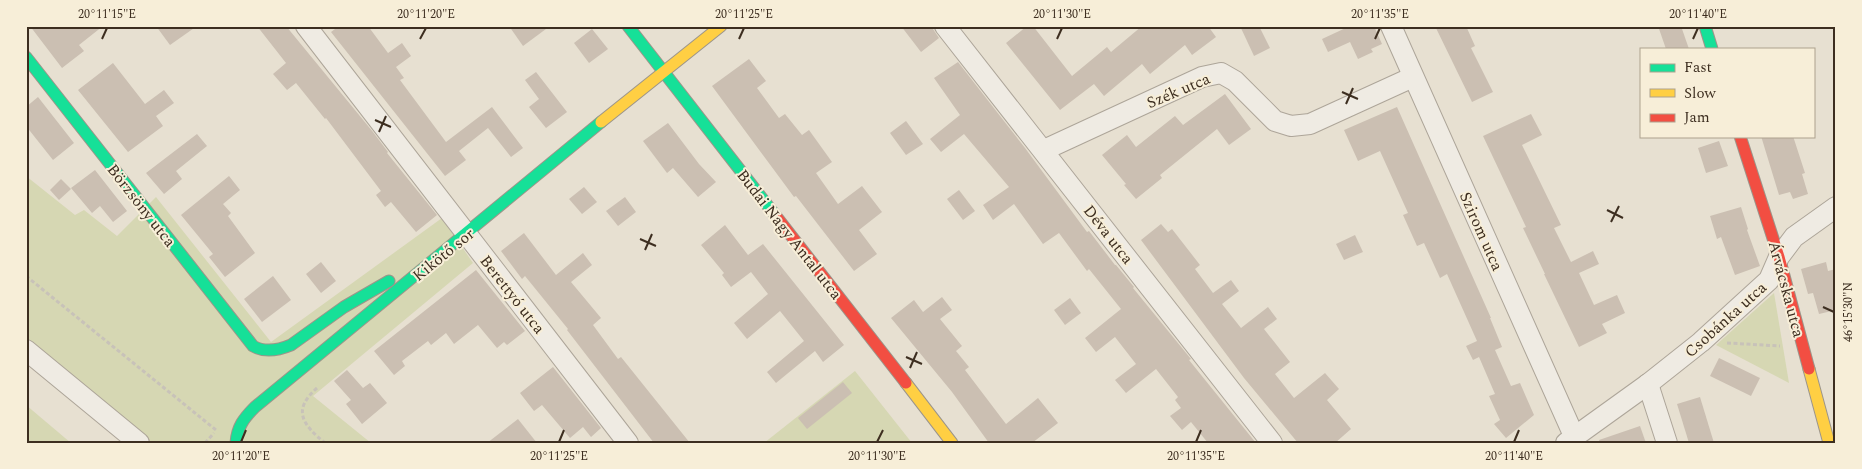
<svg xmlns="http://www.w3.org/2000/svg" width="1862" height="469" font-family="Spectral,serif">
<rect width="100%" height="100%" fill="#e7e0d1"/>
<g fill="#d6d7b3">
<path d="M26 176 75 215 84 210 117 236 156 197 271 342 442 218 473 263 313 396 371 443H139L26 353Z"/>
<path d="M1774 293 1789 383 1716 345Z"/>
<path d="M855 371 912 443H764Z"/>
<path d="M26 405 71 443H26Z"/>
</g>
<g fill="#cbbfb2">
<path d="M30 26H103L79 45 84 51 62 68Z"/>
<path d="M156 26H197L170 45Z"/>
<path d="M257 26H286L373 132 388 152 387 153 437 215 416 232 391 202 385 207 376 195 381 191 326 118 325 119 296 83 287 90 273 74 286 63Z"/>
<path d="M339 26H368L388 53 402 43 411 56 396 67 404 78 400 80 446 142 492 107 523 148 511 157 488 128 459 151 466 160 445 176 331 32Z"/>
<path d="M509 26H550L523 46Z"/>
<path d="M901 26H931L939 38 921 52Z"/>
<path d="M1027 26H1033L1072 76 1107 47 1111 52 1142 26H1208L1216 37 1192 55 1185 45 1150 74 1142 64 1104 96 1094 84 1060 110 1006 43Z"/>
<path d="M1240 26H1259L1270 48 1254 56Z"/>
<path d="M1350 26H1374L1382 44 1371 49 1373 52 1358 59 1350 42 1328 52 1322 39Z"/>
<path d="M1435 26H1466L1475 46 1471 48 1493 92 1472 102Z"/>
<path d="M1658 26H1681L1689 49H1666Z"/>
<path d="M592 29 608 49 589 63 574 43Z"/>
<path d="M749 59 766 81 757 88 779 118 785 114 802 135 809 130 832 162 816 173 838 204 862 186 882 212 859 230 877 254 854 271 796 196 794 197 712 86Z"/>
<path d="M958 62 1025 148 1087 232 1089 231 1115 265H1116L1134 287 1133 288 1191 359 1189 360 1256 443H1208L1191 422 1182 430 1170 416 1181 408 1175 400 1178 397 1156 369 1126 393 1115 380 1136 364 1115 337 1096 352 1085 338 1121 309 1089 269 1087 271 1059 233 1043 244 1014 204 993 220 983 205 1009 187 964 134 941 152 930 139 960 115 934 78Z"/>
<path d="M113 63 145 104 164 90 174 103 156 116 163 126 128 152 78 90Z"/>
<path d="M536 72 567 112 546 128 529 107 539 99 525 80Z"/>
<path d="M1225 94 1251 129 1229 145 1217 129 1160 175 1162 178 1136 199 1124 185 1126 184 1102 155 1127 135 1136 147 1175 116 1183 125Z"/>
<path d="M38 97 74 143 53 160 26 126V107Z"/>
<path d="M1397 107 1491 318H1490L1502 347 1495 350 1511 386 1520 383 1534 415 1506 438 1494 424 1500 420 1489 396 1495 394 1479 357 1473 360 1466 346 1477 341 1447 274 1440 278 1424 243 1417 246 1403 215 1408 213 1380 151 1358 161 1344 130Z"/>
<path d="M1531 114 1542 135 1522 145 1561 225 1554 228 1571 262 1593 251 1599 264 1579 273 1594 305 1617 295 1625 313 1602 324 1607 333 1579 347 1544 274H1545L1523 228 1526 227 1483 136Z"/>
<path d="M906 121 923 144 906 155 890 133Z"/>
<path d="M668 123 699 164 716 182 698 197 673 168 667 173 643 141Z"/>
<path d="M197 134 207 146 176 171 182 179 164 194 146 173Z"/>
<path d="M1761 136H1793L1805 173 1802 174 1808 194 1793 199 1790 192 1779 195Z"/>
<path d="M1719 141 1728 166 1706 173 1698 148Z"/>
<path d="M95 170 127 211 113 222 100 206 92 213 71 188Z"/>
<path d="M229 176 240 190 223 204 231 213 228 216 255 253 225 277 209 257 213 254 181 215Z"/>
<path d="M61 179 71 189 59 200 50 190Z"/>
<path d="M584 187 597 202 582 214 569 199Z"/>
<path d="M959 190 975 211 963 220 947 199Z"/>
<path d="M625 197 636 212 618 226 606 211Z"/>
<path d="M1741 207 1748 229 1747 230 1760 266 1735 275 1721 237 1717 239 1710 216Z"/>
<path d="M1161 224 1168 232 1172 229 1200 265 1195 269 1213 293 1231 280 1239 291 1222 304 1241 328 1268 307 1277 319 1264 329 1290 362 1275 374 1294 398 1325 373 1339 389 1327 400 1351 429 1335 443H1298L1244 378 1141 240Z"/>
<path d="M725 225 748 255 763 244 844 345 823 362 815 351 776 383 767 372 804 341 780 311 747 339 734 323 768 294 751 272 731 287 722 275 724 273 701 245Z"/>
<path d="M524 233 556 275 583 253 592 265 571 282 601 318 593 325 618 359 621 357 690 443H654L567 330 568 329 525 276 522 279 501 251Z"/>
<path d="M1355 235 1363 252 1344 260 1336 244Z"/>
<path d="M321 262 336 281 321 293 306 274Z"/>
<path d="M1826 262 1828 271 1836 269V310L1819 314 1813 293 1808 294 1801 269Z"/>
<path d="M476 270 525 331 507 345 504 342 497 348 478 325 454 344 446 333 431 345 428 341 402 361 405 366 394 375 374 351Z"/>
<path d="M273 276 291 300 262 322 244 299Z"/>
<path d="M942 297 952 310 940 319 962 346 956 351 969 367 965 370 1006 424 1038 398 1058 423 1032 443H989L952 392 891 318 914 300 923 312Z"/>
<path d="M1070 298 1081 313 1065 325 1054 310Z"/>
<path d="M1719 358 1760 378 1751 396 1710 376Z"/>
<path d="M553 367 601 428 591 437 583 427 570 438 542 405 534 411 520 393Z"/>
<path d="M347 370 363 388 370 383 387 403 362 424 346 404 351 400 334 381Z"/>
<path d="M843 382 852 393 807 429 798 418Z"/>
<path d="M1700 397 1714 443H1689L1677 404Z"/>
<path d="M518 419 537 443H487Z"/>
<path d="M1640 426 1646 443H1600L1599 440Z"/>
</g>
<g fill="none" stroke-linecap="round" stroke-linejoin="round">
<defs>
<g id="street">
<path d="M306 26 628 443"/>
<path d="M945 26 1272 443"/>
<path d="M1391 26 1574 436"/>
<path d="M1044 150 1202 77 1221 73 1235 81 1275 121 1291 126 1310 124 1413 77"/>
<path d="M26 350 139 443"/>
<path d="M1648 384 1667 443"/>
<path d="M1566 443 1648 384 1701 342 1769 280 1779 257 1794 237 1836 207"/>
</g>
<g id="fast">
<path d="M628 26 775 215"/>
<path d="M1705 26 1712 49"/>
<path d="M26 57 253 346C265 353 279 350 291 345L344 307 389 281"/>
<path d="M236 443C237 427 244 418 255 407L601 122"/>
</g>
<g id="slow">
<path d="M601 122 721 26"/>
<path d="M1809 369 1829 443"/>
<path d="M906 383 952 443"/>
</g>
<g id="jam">
<path d="M1740 136 1779 257 1809 369"/>
<path d="M775 215 906 383"/>
</g>
</defs>
<use href="#street" stroke="#ada599" stroke-width="22"/>
<use href="#fast" stroke="#9c958a" stroke-width="13"/>
<use href="#slow" stroke="#9c958a" stroke-width="13"/>
<use href="#jam" stroke="#9c958a" stroke-width="13"/>
<g stroke="#c8c2b9" stroke-width="3" stroke-dasharray="4 2.5" stroke-linecap="butt">
<path d="M26 276 216 430"/>
<path d="M1727 343 1780 346"/>
<path d="M317 388C292 410 302 424 325 443"/>
<path d="M205 443 214 433"/>
</g>
<use href="#street" stroke="#efebe3" stroke-width="20"/>
<use href="#fast" stroke="#16e098" stroke-width="11"/>
<use href="#slow" stroke="#ffcf43" stroke-width="11"/>
<use href="#jam" stroke="#f24e42" stroke-width="11"/>
</g>
<path fill="none" stroke="#3d2e20" stroke-width="2" d="M102 39 107 28M420 39 426 28M739 39 744 28M1057 39 1062 28M1375 39 1380 28M1693 39 1698 28M1342 92 1358 99M1346 104 1353 88M375 120 391 127M379 132 386 116M1607 210 1623 218M1611 222 1619 206M640 239 656 246M645 250 652 234M1823 307 1834 312M906 357 922 364M910 368 917 352M241 442 246 430M559 442 564 430M877 442 883 430M1196 442 1201 430M1514 442 1519 430"/>
<g text-anchor="middle" stroke-width="4" stroke-linejoin="round" paint-order="stroke">
<g font-size="16" fill="#3d2e20" stroke="#f7eed8">
<text transform="translate(1178 90) rotate(-23)" y="6">Szék utca</text>
<text transform="translate(142 205) rotate(52)" y="6">Börzsöny utca</text>
<text transform="translate(1482 231) rotate(66)" y="6">Szirom utca</text>
<text transform="translate(790 234) rotate(52)" y="6">Budai Nagy Antal utca</text>
<text transform="translate(1109 234) rotate(52)" y="6">Déva utca</text>
<text transform="translate(443 254) rotate(-39)" y="6">Kikötő sor</text>
<text transform="translate(1787 289) rotate(75)" y="6">Árvácska utca</text>
<text transform="translate(513 294) rotate(52)" y="6">Berettyó utca</text>
<text transform="translate(1725 319) rotate(-42)" y="6">Csobánka utca</text>
</g>
</g>
<rect width="1862" height="469" fill="none" stroke="#f7eed8" stroke-width="55"/>
<rect x="1640" y="48" width="175" height="90" fill="#f7eed8" stroke="#ada18e"/>
<rect x="1650" y="64" width="25" height="8" fill="#16e098" stroke="#ada18e"/>
<text x="1684" y="72" font-size="15" fill="#3d2e20">Fast</text>
<rect x="1650" y="89" width="25" height="8" fill="#ffcf43" stroke="#ada18e"/>
<text x="1684" y="98" font-size="15" fill="#3d2e20">Slow</text>
<rect x="1650" y="114" width="25" height="8" fill="#f24e42" stroke="#ada18e"/>
<text x="1684" y="122" font-size="15" fill="#3d2e20">Jam</text>
<rect x="28" y="28" width="1806" height="414" fill="none" stroke="#3d2e20" stroke-width="2"/>
<g font-size="12" text-anchor="middle" fill="#3d2e20">
<text x="107" y="18">20°11'15"E</text>
<text x="426" y="18">20°11'20"E</text>
<text x="744" y="18">20°11'25"E</text>
<text x="1062" y="18">20°11'30"E</text>
<text x="1380" y="18">20°11'35"E</text>
<text x="1698" y="18">20°11'40"E</text>
<text transform="translate(1848 312) rotate(-90)" y="4">46°15'30"N</text>
<text x="241" y="460">20°11'20"E</text>
<text x="559" y="460">20°11'25"E</text>
<text x="877" y="460">20°11'30"E</text>
<text x="1196" y="460">20°11'35"E</text>
<text x="1514" y="460">20°11'40"E</text>
</g>
</svg>
